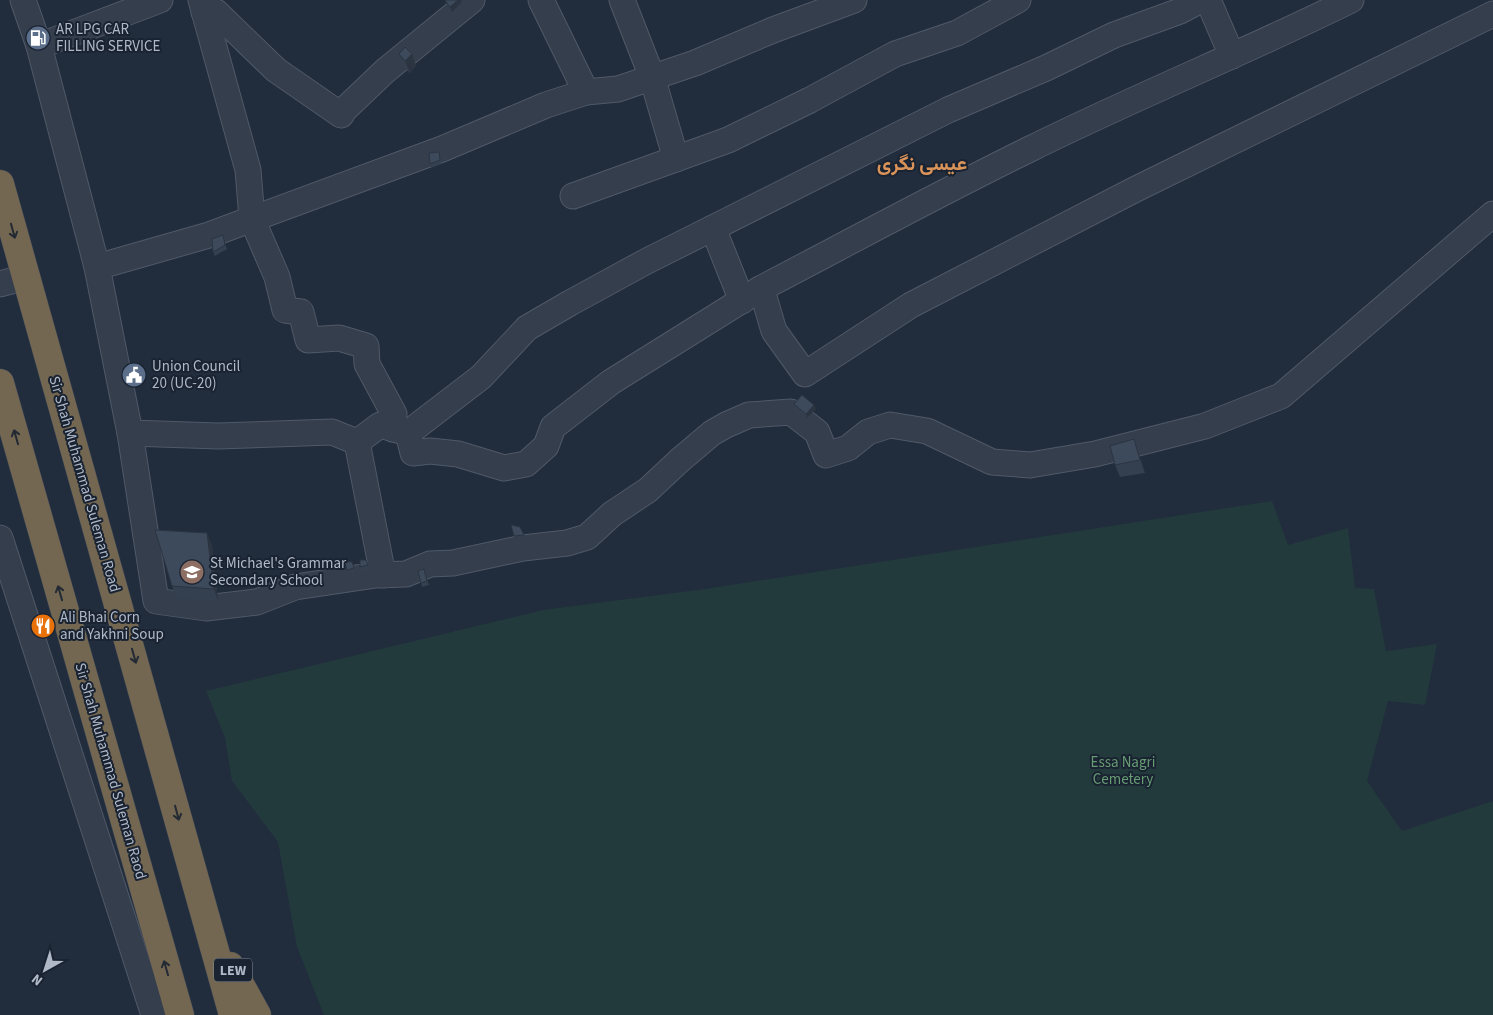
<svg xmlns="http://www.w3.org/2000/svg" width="1493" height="1015" font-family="'Source Sans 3',Vazirmatn,sans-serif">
<rect width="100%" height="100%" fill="#212c3d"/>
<path fill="#233a3d" d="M1272 501 1288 545 1348 528 1355 588 1374 589 1386 651 1437 644 1425 705 1388 701 1367 781 1402 831 1493 801V1015H324L297 947 278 842 232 781 225 738 206 691 543 610 705 589Z"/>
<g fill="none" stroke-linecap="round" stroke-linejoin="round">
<defs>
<g id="minor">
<path d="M23 0 39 46 97 267 130 433 156 601 206 608 257 602 295 587 376 575 406 574 430 564 453 563 523 548 567 543 587 537 612 514 648 490 680 460 712 433 726 425 749 415 791 412 817 432 826 455 848 448 868 432 890 425 927 431 992 462 1030 465 1095 454 1205 426 1281 396 1493 214"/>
<path d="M201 0 248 170 252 219 442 149 546 105 586 92 618 89 695 63 773 30 854 0"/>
<path d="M541 0 586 92"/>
<path d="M622 0 652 77 676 159"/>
<path d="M1208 0 1232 56"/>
<path d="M204 12H216L276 70 341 115 344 110 385 71 472 0"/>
<path d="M39 46 160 0"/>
<path d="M573 196 728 140 810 100 895 54 957 33 1018 0"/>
<path d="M713 228 742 301"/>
<path d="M97 267 209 235 252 219 277 277 285 310 301 312 308 340 339 338 366 346 367 364 394 414 393 429"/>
<path d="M0 284 26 277"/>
<path d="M760 289C850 242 940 193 1032 148 1137 96 1246 52 1351 0"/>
<path d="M130 433 218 436 332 432 357 442 383 575"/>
<path d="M408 433 413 453 430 451 458 454 504 468 526 464 546 446 553 427 611 382 760 289 764 297 774 331 805 374 911 305 1136 189 1493 14"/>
<path d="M408 433 481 377 527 328 570 303 647 261 948 110 1046 68 1114 35 1180 11 1201 0"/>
<path d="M357 442 380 425 408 433"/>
<path d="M0 538 154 1015"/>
</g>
<g id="highway">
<path d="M0 184 233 1015"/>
<path d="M0 383 180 1015"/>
<path d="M230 966 257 1015"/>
</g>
</defs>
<use href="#minor" stroke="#505967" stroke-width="27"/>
<use href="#highway" stroke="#3d4654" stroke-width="29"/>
<use href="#minor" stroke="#353e4d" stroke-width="25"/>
<use href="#highway" stroke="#736752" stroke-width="28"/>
</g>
<g fill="#34404f">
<path d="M445 0H461L462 2 452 12 446 3Z"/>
<path d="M399 54H412L416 66 410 73 403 66Z"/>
<path d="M440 157 441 164 431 168 430 164Z"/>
<path d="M224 240 227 249 215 256 213 252Z"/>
<path d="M794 404 816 409 807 418 796 408Z"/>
<path d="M1138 452 1145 473 1120 477 1115 465Z"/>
<path d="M524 535 525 539 515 540 514 536Z"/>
<path d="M212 545 218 601 177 598 172 586Z"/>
<path d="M366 560 370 570 362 571 360 567Z"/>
<path d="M344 561 353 566 355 573 348 574Z"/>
<path d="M424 569 429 585 422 587 421 583Z"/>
</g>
<g fill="#2b3440">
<path d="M458 0H461L462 2 452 12 450 7Z"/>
<path d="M412 54 416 66 410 73 405 61Z"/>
<path d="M814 405 816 409 807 418 806 414Z"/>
<path d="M207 533 212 545 218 601 214 589Z"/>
</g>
<g fill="#3d4a5c" stroke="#2b3440">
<path d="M445 0H458L450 7Z"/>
<path d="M405 47 412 54 405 61 399 54Z"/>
<path d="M439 152 440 160 430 164 429 153Z"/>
<path d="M223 235 225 245 213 252 212 239Z"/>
<path d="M802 395 814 405 806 414 794 404Z"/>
<path d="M1134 439 1140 460 1115 465 1110 446Z"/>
<path d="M511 525 520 527 524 535 514 536Z"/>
<path d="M155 530 207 533 214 589 172 586Z"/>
<path d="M360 560H366L368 565 360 567Z"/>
<path d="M344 561 352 562 354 568 347 570Z"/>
<path d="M424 569 427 581 421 583 418 571Z"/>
</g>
<defs><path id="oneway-shaft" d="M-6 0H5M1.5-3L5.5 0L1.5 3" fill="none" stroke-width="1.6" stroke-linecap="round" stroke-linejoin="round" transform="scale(1.25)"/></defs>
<g stroke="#232a34">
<use href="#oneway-shaft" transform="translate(13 231) rotate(74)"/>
<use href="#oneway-shaft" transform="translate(16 437) rotate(-106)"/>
<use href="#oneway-shaft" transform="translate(60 593) rotate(-106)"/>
<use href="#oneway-shaft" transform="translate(134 656) rotate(74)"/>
<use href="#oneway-shaft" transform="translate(177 813) rotate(75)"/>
<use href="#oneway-shaft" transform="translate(166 968) rotate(-106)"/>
</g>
<defs>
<symbol id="fuel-disc" viewBox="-11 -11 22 22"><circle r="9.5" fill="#5c6f8a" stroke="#1a2331"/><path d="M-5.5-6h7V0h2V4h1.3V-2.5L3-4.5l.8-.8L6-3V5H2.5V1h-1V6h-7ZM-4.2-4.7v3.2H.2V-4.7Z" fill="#fff"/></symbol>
<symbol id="civic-disc" viewBox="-11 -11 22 22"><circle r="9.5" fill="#5c6f8a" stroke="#1a2331"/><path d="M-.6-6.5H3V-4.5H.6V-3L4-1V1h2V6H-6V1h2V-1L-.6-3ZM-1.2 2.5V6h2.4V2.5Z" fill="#fff"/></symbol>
<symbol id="school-disc" viewBox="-11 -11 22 22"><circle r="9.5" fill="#8d6e63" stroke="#1a2331"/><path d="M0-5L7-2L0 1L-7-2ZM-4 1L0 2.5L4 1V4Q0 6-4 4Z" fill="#fff"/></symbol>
<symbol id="restaurant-disc" viewBox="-11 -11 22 22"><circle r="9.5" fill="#e8710a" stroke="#1a2331"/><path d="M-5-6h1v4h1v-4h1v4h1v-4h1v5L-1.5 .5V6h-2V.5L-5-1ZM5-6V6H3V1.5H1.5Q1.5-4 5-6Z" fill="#fff"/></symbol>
</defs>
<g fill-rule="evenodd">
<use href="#fuel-disc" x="24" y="24" width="28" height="28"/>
<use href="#civic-disc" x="120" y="361" width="28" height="28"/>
<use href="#school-disc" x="178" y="558" width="28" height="28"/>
<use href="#restaurant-disc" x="29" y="612" width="28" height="28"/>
</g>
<g text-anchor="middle" stroke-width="4" stroke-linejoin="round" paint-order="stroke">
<rect fill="#1a2331" stroke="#838c9b" stroke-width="1" x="214" y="958.5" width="38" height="23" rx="4"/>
<g font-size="14" font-weight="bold" fill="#b0b9c8">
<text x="233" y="975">LEW</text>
</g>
<g font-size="15" fill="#b0b9c8" stroke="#1a2331" text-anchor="start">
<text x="56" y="34">AR LPG CAR<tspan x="56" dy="17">FILLING SERVICE</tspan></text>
<text x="152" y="371">Union Council<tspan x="152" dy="17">20 (UC-20)</tspan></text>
<text x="210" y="568">St Michael's Grammar<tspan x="210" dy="17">Secondary School</tspan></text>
<text x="60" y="622">Ali Bhai Corn<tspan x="60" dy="17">and Yakhni Soup</tspan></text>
</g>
<g font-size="15" fill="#b0b9c8" stroke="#1a2331">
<text transform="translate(85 484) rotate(74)" y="5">Sir Shah Muhammad Suleman Road</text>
<text transform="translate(111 771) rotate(74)" y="5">Sir Shah Muhammad Suleman Raod</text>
</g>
<g font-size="15" fill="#669b73" stroke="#1a2331">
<text x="1123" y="767">Essa Nagri<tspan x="1123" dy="17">Cemetery</tspan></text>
</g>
<g font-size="20" font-weight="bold" fill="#da945a" stroke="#1a2331">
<text x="922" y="170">عیسی نگری</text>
</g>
</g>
<g transform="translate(45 970) rotate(219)" stroke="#1a2331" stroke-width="4" paint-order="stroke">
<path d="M0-4L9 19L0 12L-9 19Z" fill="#b0b9c8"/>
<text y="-8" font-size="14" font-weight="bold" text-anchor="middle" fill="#b0b9c8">N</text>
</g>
</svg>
